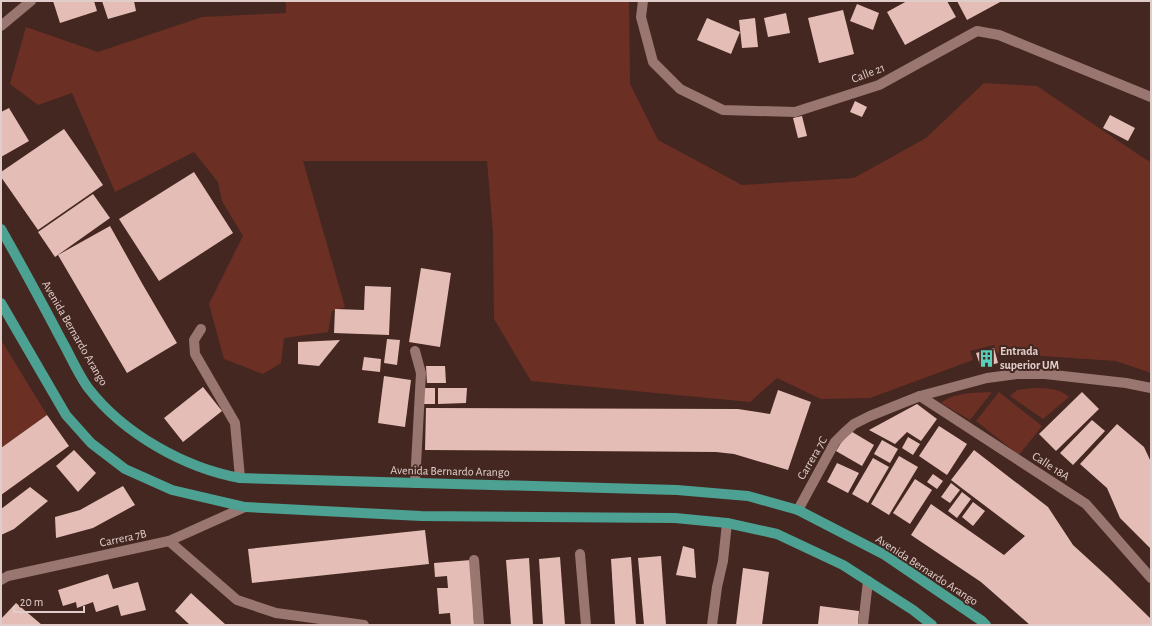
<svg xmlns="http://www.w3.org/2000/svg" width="1152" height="626" font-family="'Alegreya Sans',sans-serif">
<rect width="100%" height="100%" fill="#442721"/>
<g fill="#6c2f24">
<path d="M286 1H629L630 84 658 140 742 185 854 178 926 138 984 83 1037 86 1145 159 1151 162V373L1116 361 997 353 994 345 970 351 973 360 870 398 821 399 777 378 750 402 531 381 494 319 493 232 487 161H303L345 307 332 311 328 332 284 338 281 363 263 374 224 359 209 304 243 236 222 201 218 182 194 152 115 192 72 93 38 105 10 84 26 27 98 52 202 17 286 13Z"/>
<path d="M1 340 47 415 1 448Z"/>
<path d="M1033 388C1046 388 1059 388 1069 397L1043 419 1010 396 1017 390Z"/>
<path d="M992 392 970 420 941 403C953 392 976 393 992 392Z"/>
<path d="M999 392 1042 426 1019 455 976 421Z"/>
</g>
<g fill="#e4beb6">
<path d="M53 1H94L97 11 60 23Z"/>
<path d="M102 1H134L136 11 108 19Z"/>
<path d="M907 1H947L956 17 905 45 887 12Z"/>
<path d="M957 1H1002L967 20Z"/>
<path d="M857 4 879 13 873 30 850 21Z"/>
<path d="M843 10 854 54 819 63 808 18Z"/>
<path d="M786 13 790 33 768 37 764 18Z"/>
<path d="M707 18 740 32 731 54 697 40Z"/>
<path d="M755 18 758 47 742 48 739 20Z"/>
<path d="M855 101 867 107 862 117 850 112Z"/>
<path d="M9 108 29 141 1 157V112Z"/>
<path d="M1110 115 1135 128 1128 141 1103 128Z"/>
<path d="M802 116 807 136 798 138 793 118Z"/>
<path d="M64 129 103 185 38 230 1 177V172Z"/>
<path d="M194 172 233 233 159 281 119 219Z"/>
<path d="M93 194 110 218 55 257 38 232Z"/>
<path d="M110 226 143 285 177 343 127 373 58 255Z"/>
<path d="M421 268 451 273 440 347 409 342Z"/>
<path d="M365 286 391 287 389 335 334 333 335 309 364 310Z"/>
<path d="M387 339 400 340 397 365 384 363Z"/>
<path d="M340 340 319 366 298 364V342Z"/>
<path d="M994 348 998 363 981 368 976 353Z"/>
<path d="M364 357 381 359 380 372 362 370Z"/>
<path d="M426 366H445L446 383H427Z"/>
<path d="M384 376 411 380 405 427 378 423Z"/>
<path d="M203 387 222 411 183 442 164 418Z"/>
<rect x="422" y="388" width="13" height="16"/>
<path d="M438 388H467L466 403 438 404Z"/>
<path d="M778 390 811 402 788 470 734 454 716 452 425 450 426 408 738 409 770 414Z"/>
<path d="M1082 392 1099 409 1056 451 1039 434Z"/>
<path d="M917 404 937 419 921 441 907 432 895 444 869 430Z"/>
<path d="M47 415 69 446 1 495V448Z"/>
<path d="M1092 420 1105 431 1073 465 1060 453Z"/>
<path d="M1117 424 1144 447 1151 462V547L1150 548 1120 518 1107 488 1080 464Z"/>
<path d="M939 426 967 444 947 475 919 456Z"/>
<path d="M849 430 874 445 862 466 836 451Z"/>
<path d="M908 437 920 444 913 455 902 448Z"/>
<path d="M882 440 898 449 890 463 874 454Z"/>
<path d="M74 450 96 473 78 492 56 466Z"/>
<path d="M974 450 1048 507 1073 545 1108 577 1151 619V625H1030L981 582 911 535 931 504 1004 555 1025 536 951 480Z"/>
<path d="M899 456 918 467 889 515 871 504Z"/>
<path d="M873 458 889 467 868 503 852 494Z"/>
<path d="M837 463 859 473 848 493 827 482Z"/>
<path d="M933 474 943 481 937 489 927 482Z"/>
<path d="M915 479 932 490 910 524 893 513Z"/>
<path d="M951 483 960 490 950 503 941 497Z"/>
<path d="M123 486 135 505 93 528 56 538 55 517 80 510Z"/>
<path d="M30 487 48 501 14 529 1 535V509Z"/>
<path d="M962 492 971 499 957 518 948 511Z"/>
<path d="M973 502 985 511 973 526 962 517Z"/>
<path d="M425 530 429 564 252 583 248 549Z"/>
<path d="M683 546 694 549 696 578 676 575Z"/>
<path d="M661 556 666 625H644L638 558Z"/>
<path d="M560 557 565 625H543L539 559Z"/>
<path d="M631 557 636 625H615L611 559Z"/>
<path d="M529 558 533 625H511L506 560Z"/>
<path d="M471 560 474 625H451L450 613 439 614 437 588H448L447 576 435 577 434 563Z"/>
<path d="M743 568 769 572 762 625H736Z"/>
<path d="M108 574 113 589 138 582 146 610 121 616 118 605 96 612 93 602 77 608 76 602 63 606 58 590Z"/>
<path d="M191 593 214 614 226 625H190L175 611Z"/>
<path d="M16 603 42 625H1V619Z"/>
<path d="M820 606 859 611 858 625H818Z"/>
</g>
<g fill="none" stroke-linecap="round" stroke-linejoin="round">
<g stroke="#99766f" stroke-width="10">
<path d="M643 1 641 17 653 62 680 89 723 110 795 112 879 85 977 31 999 35 1151 97"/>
<path d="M1 26 31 1"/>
<path d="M201 329 194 340 195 354 235 423 240 478"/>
<path d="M920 396 1086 504 1151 578"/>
<path d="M415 483 421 373 415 351"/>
<path d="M798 510 835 442 845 432 854 424 870 416 920 396 987 378 1017 374H1045L1126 383 1151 388"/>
<path d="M169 541 237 600 276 613 364 625"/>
<path d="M580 554 586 625"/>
<path d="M474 560 479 625"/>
<path d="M1 580 8 576 169 541 245 507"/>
<path d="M712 625 717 587 723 561 727 523"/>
<path d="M863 625 868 581"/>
</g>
<g stroke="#4ca192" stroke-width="10">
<path d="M1 229C22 266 42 303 62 341 70 355 79 376 89 389 124 434 185 468 240 478L677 490 748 496 798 510 885 555 982 621 986 625"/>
<path d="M1 303 66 415 91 443 125 469 172 490 245 507 421 516 675 518 727 523 777 534 843 565 913 610 932 625"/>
</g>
</g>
<defs>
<symbol id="building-bare" viewBox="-9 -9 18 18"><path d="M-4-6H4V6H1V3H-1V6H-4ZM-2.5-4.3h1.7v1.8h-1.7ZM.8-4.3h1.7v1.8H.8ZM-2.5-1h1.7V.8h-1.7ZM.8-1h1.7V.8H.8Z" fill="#5bcebb" stroke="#442721" stroke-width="2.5" paint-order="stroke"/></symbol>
</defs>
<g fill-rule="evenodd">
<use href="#building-bare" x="974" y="346" width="25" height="25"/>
</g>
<g text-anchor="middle" stroke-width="4" stroke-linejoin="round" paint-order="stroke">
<g font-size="12" fill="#e0cdc9" stroke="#442721">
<text transform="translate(868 73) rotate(-21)" y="4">Calle 21</text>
<text transform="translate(75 333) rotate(60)" y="4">Avenida Bernardo Arango</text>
<text transform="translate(812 458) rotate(-60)" y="4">Carrera 7C</text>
<text transform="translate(1051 466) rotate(33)" y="4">Calle 18A</text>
<text transform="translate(450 471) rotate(1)" y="4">Avenida Bernardo Arango</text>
<text transform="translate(123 538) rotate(-12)" y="4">Carrera 7B</text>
<text transform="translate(927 570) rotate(33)" y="4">Avenida Bernardo Arango</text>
</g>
<g font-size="12" font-weight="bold" fill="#e0cdc9" stroke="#442721" text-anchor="start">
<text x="1000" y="355">Entrada<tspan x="1000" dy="14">superior UM</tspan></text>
</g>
</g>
<rect width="1152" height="626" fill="none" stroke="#e0cdc9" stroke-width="4"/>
<path d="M14 606v6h70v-6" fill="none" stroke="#e0cdc9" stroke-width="2"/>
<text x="20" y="606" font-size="12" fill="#e0cdc9" stroke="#442721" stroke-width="3" paint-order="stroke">20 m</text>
</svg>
